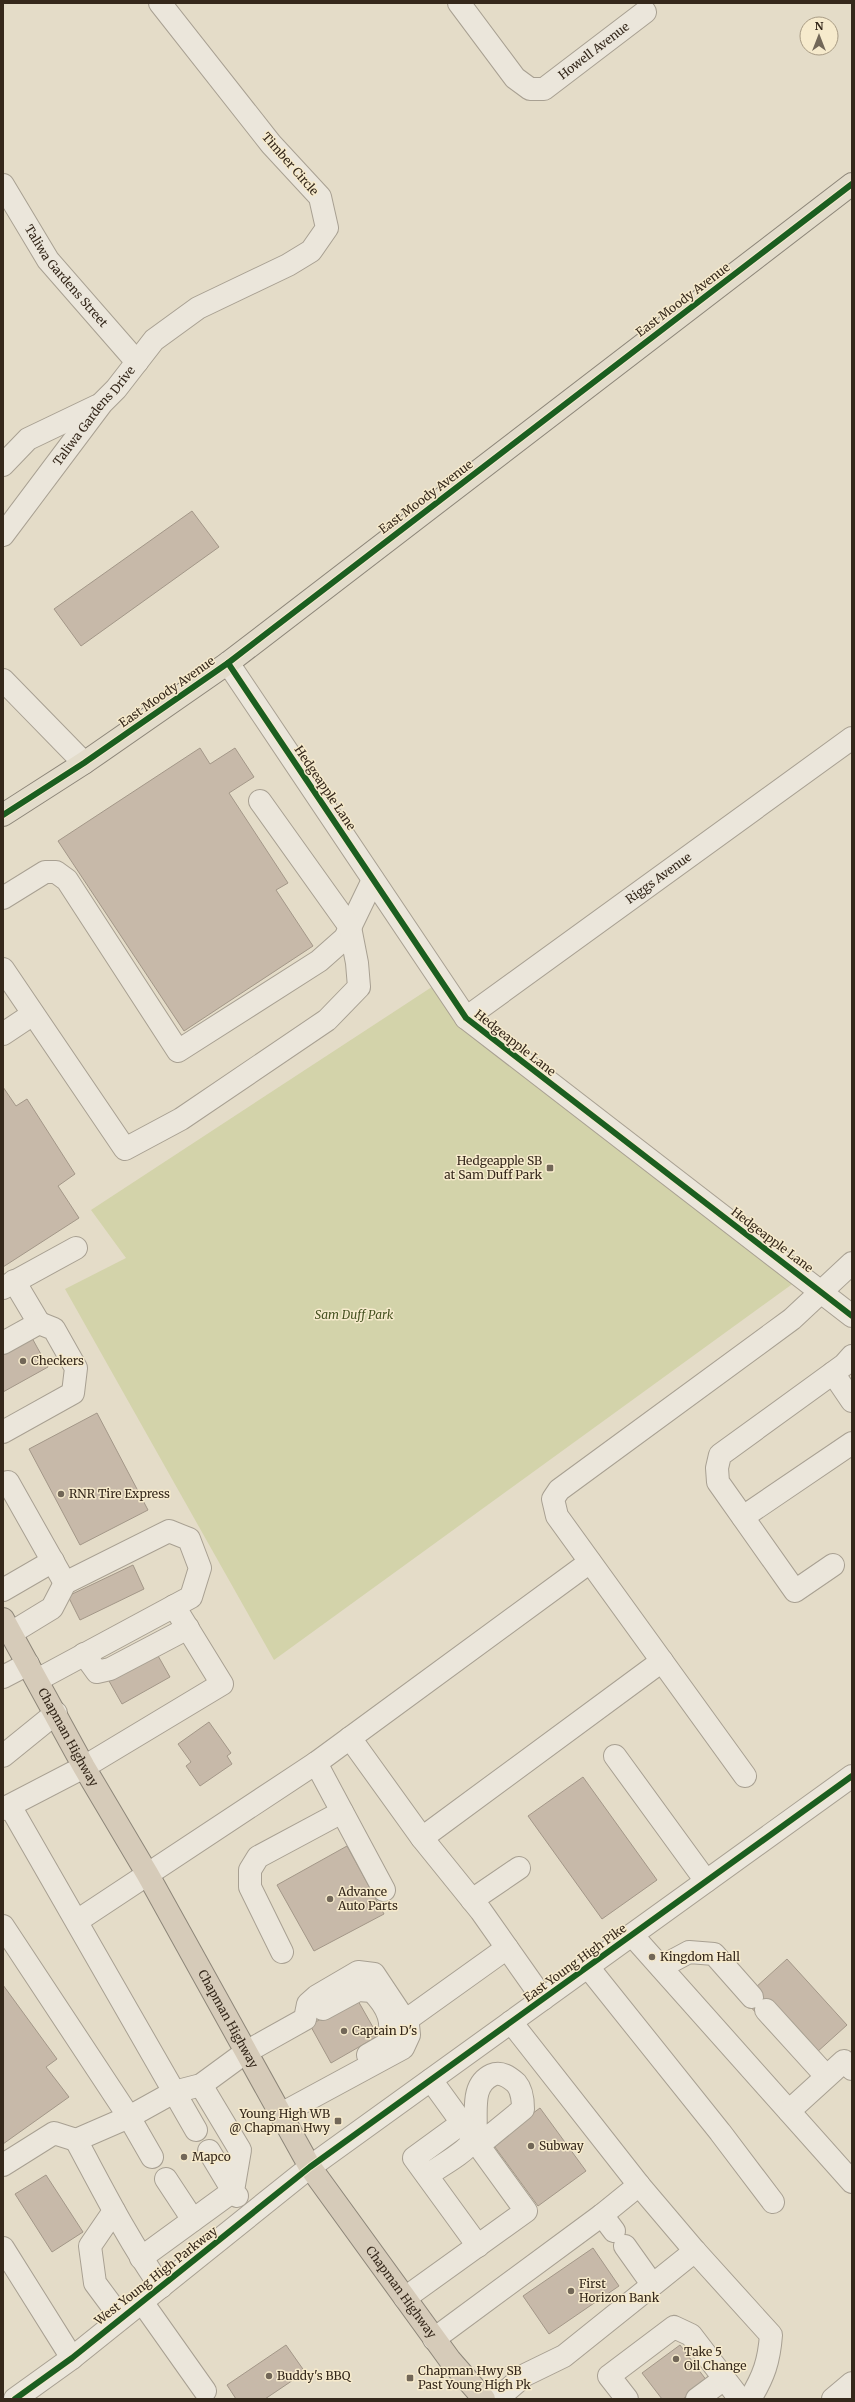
<svg xmlns="http://www.w3.org/2000/svg" width="855" height="2402" font-family="Merriweather,serif">
<rect width="100%" height="100%" fill="#e4dcc8"/>
<path fill="#d3d3aa" d="M441 981 466 1018 802 1277 274 1660 65 1289 126 1258 91 1210Z"/>
<g fill="#c7b9a9" stroke="#a39788">
<path d="M192 511 219 547 81 646 54 609Z"/>
<path d="M200 748 210 764 235 748 254 777 229 793 288 883 276 890 313 946 184 1031 58 841Z"/>
<path d="M3 1087 16 1106 27 1099 75 1174 58 1186 79 1218 3 1267Z"/>
<path d="M32 1338 48 1367 3 1392V1354Z"/>
<path d="M97 1413 148 1510 80 1545 29 1449Z"/>
<path d="M133 1565 144 1589 80 1620 68 1596Z"/>
<path d="M157 1654 170 1677 122 1704 109 1681Z"/>
<path d="M209 1722 231 1753 227 1756 232 1764 200 1786 186 1766 191 1762 178 1744Z"/>
<path d="M583 1777 657 1880 602 1919 528 1816Z"/>
<path d="M347 1846 384 1914 314 1951 277 1885Z"/>
<path d="M787 1959 847 2025 816 2053 759 2016 746 2002 755 1988Z"/>
<path d="M3 1985 57 2059 46 2067 69 2097 3 2144Z"/>
<path d="M357 1999 378 2036 331 2063 310 2025Z"/>
<path d="M540 2108 586 2171 538 2206 492 2143Z"/>
<path d="M46 2175 83 2232 52 2252 15 2194Z"/>
<path d="M593 2248 619 2286 549 2334 523 2296Z"/>
<path d="M286 2345 305 2372 265 2399H236L227 2385Z"/>
<path d="M680 2345 707 2381 683 2399H662L642 2373Z"/>
</g>
<g fill="none" stroke-linecap="round" stroke-linejoin="round">
<defs>
<g id="minor">
<path id="s1" d="M459 3 515 78 530 89H544L645 12"/>
<path id="s2" d="M3 185 48 260 137 362"/>
<path d="M3 465 28 439 97 406"/>
<path id="s3" d="M3 535 102 403 116 389 154 340 198 308 288 265 311 251 327 228 320 197 271 144 160 3"/>
<path d="M228 663 466 1018 852 1316"/>
<path d="M3 680 84 763"/>
<path d="M3 898 45 872H56L67 880 178 1051 319 961 345 938 373 880"/>
<path d="M3 969 125 1149 181 1119 327 1020 359 987 357 963 350 927 260 801"/>
<path id="s4" d="M466 1018 852 738"/>
<path d="M3 1034 33 1014"/>
<path d="M14 1281 39 1323"/>
<path d="M3 1288 76 1248"/>
<path d="M3 1343 39 1323 54 1329 76 1368 73 1393 3 1432"/>
<path d="M833 1373 852 1401"/>
<path d="M3 1484 8 1482 65 1583"/>
<path d="M743 1517 852 1443"/>
<path d="M833 1565 795 1591 718 1482 717 1468 720 1455 844 1365 852 1356"/>
<path d="M3 1590 53 1561"/>
<path d="M11 1633 52 1608 65 1583 169 1531 189 1539 200 1568 191 1597 37 1680"/>
<path d="M84 1654 97 1672 110 1669 188 1628"/>
<path d="M3 1677 28 1664"/>
<path d="M350 1738 422 1838 481 1911 543 1999"/>
<path d="M3 1756 56 1713"/>
<path d="M615 1756 706 1881"/>
<path d="M316 1763 384 1890"/>
<path d="M745 1776 557 1516 553 1499 559 1490 792 1319 852 1263"/>
<path d="M10 1806 196 2130"/>
<path d="M3 1809 84 1767 222 1684 174 1606"/>
<path d="M422 1838 662 1661"/>
<path d="M472 1900 519 1868"/>
<path d="M77 1921 316 1763 590 1562"/>
<path d="M3 1926 129 2117 174 2092 201 2085 246 2052 305 2019 308 2004 317 1996 358 1972 374 1974 408 2025 409 2035 403 2048 281 2114"/>
<path d="M632 1935 852 2182"/>
<path d="M282 1952 250 1887V1870L258 1857 342 1812"/>
<path d="M588 1967 720 2132 773 2202"/>
<path d="M661 1967 689 1952 714 1954 752 1997"/>
<path d="M323 2009 358 1990 372 1991C388 2007 395 2023 387 2044L368 2055"/>
<path d="M766 2010 826 2076"/>
<path d="M405 2021 507 1948"/>
<path d="M511 2022 639 2185 695 2251 771 2335C769 2361 764 2376 750 2399"/>
<path d="M201 2085 240 2150 233 2191 237 2196"/>
<path d="M789 2111 844 2061 852 2069"/>
<path d="M462 2123 414 2158 478 2246"/>
<path d="M76 2140C103 2190 128 2240 161 2287"/>
<path d="M3 2165 54 2133 76 2140 129 2117 152 2157"/>
<path d="M427 2175C439 2167 467 2152 473 2140 481 2124 466 2087 492 2075 501 2071 509 2077 516 2083 522 2090 523 2100 523 2109L479 2145"/>
<path d="M166 2179 193 2220"/>
<path d="M114 2211 90 2246 95 2283 121 2318"/>
<path d="M602 2215 614 2231"/>
<path d="M625 2246 652 2284"/>
<path d="M3 2248 72 2358"/>
<path d="M141 2258 233 2191 209 2151"/>
<path d="M405 2298 526 2211 431 2080"/>
<path d="M142 2302 205 2391"/>
<path d="M434 2339 602 2215 639 2185"/>
<path d="M15 2399 72 2358 310 2167 852 1776"/>
<path d="M497 2399 525 2375 564 2356 695 2251"/>
<path d="M627 2399 609 2376 674 2327 691 2335 740 2399"/>
<path d="M697 2399 724 2379"/>
<path d="M833 2399 852 2383"/>
</g>
<path id="major" d="M3 815 84 763 228 663 852 184"/>
<g id="highway">
<path id="s5" d="M3 1619 84 1767 148 1875 310 2167 450 2360 484 2399"/>
</g>
</defs>
<use href="#minor" stroke="#a8a092" stroke-width="24"/>
<use href="#major" stroke="#8d8679" stroke-width="24"/>
<use href="#highway" stroke="#8d8679" stroke-width="24"/>
<use href="#minor" stroke="#ebe6db" stroke-width="22"/>
<use href="#major" stroke="#e3dccb" stroke-width="22"/>
<use href="#highway" stroke="#d6cbb9" stroke-width="22"/>
<defs>
<g id="cycleway">
<path d="M228 663 466 1018 852 1316"/>
<path d="M3 815 84 763 228 663 852 184"/>
<path d="M15 2399 72 2358 310 2167 852 1776"/>
</g>
</defs>
<use href="#cycleway" stroke="#f6eacc" stroke-width="8"/>
<use href="#cycleway" stroke="#1b5e20" stroke-width="6"/>
</g>
<g fill="#726758" stroke="#f6eacc" stroke-width="1.5">
<rect x="546" y="1164" width="8" height="8" rx="2"/>
<circle cx="23" cy="1361" r="4"/>
<circle cx="61" cy="1494" r="4"/>
<circle cx="330" cy="1899" r="4"/>
<circle cx="652" cy="1957" r="4"/>
<circle cx="344" cy="2031" r="4"/>
<rect x="334" y="2117" width="8" height="8" rx="2"/>
<circle cx="531" cy="2146" r="4"/>
<circle cx="184" cy="2157" r="4"/>
<circle cx="571" cy="2291" r="4"/>
<circle cx="676" cy="2359" r="4"/>
<circle cx="269" cy="2376" r="4"/>
<rect x="406" y="2374" width="8" height="8" rx="2"/>
</g>
<g text-anchor="middle" stroke-width="3" stroke-linejoin="round" paint-order="stroke">
<g font-size="12" fill="#35281b" stroke="#f6eacc">
<text dy="4" stroke="none"><textPath href="#s1" startOffset="189">Howell Avenue</textPath></text>
<text transform="translate(290 164) rotate(49)" y="4">Timber Circle</text>
<text dy="4" stroke="none"><textPath href="#s2" startOffset="111">Taliwa Gardens Street</textPath></text>
<text transform="translate(683 300) rotate(-37)" y="4">East Moody Avenue</text>
<text dy="4" stroke="none"><textPath href="#s3" startOffset="150">Taliwa Gardens Drive</textPath></text>
<text transform="translate(426 497) rotate(-37)" y="4">East Moody Avenue</text>
<text transform="translate(167 692) rotate(-35)" y="4">East Moody Avenue</text>
<text transform="translate(325 788) rotate(56)" y="4">Hedgeapple Lane</text>
<text dy="4" stroke="none"><textPath href="#s4" startOffset="238">Riggs Avenue</textPath></text>
<text transform="translate(515 1043) rotate(38)" y="4">Hedgeapple Lane</text>
<text transform="translate(772 1240) rotate(37)" y="4">Hedgeapple Lane</text>
<text dy="4" stroke="none"><textPath href="#s5" startOffset="135">Chapman Highway</textPath></text>
<text transform="translate(575 1963) rotate(-36)" y="4">East Young High Pike</text>
<text dy="4" stroke="none"><textPath href="#s5" startOffset="459">Chapman Highway</textPath></text>
<text transform="translate(156 2276) rotate(-38)" y="4">West Young High Parkway</text>
<text dy="4" stroke="none"><textPath href="#s5" startOffset="783">Chapman Highway</textPath></text>
</g>
<g font-size="12" fill="#35281b" stroke="#f6eacc" text-anchor="start">
<text x="542" y="1165" text-anchor="end">Hedgeapple SB<tspan x="542" dy="14">at Sam Duff Park</tspan></text>
<text x="31" y="1365">Checkers</text>
<text x="69" y="1498">RNR Tire Express</text>
<text x="338" y="1896">Advance<tspan x="338" dy="14">Auto Parts</tspan></text>
<text x="660" y="1961">Kingdom Hall</text>
<text x="352" y="2035">Captain D's</text>
<text x="330" y="2118" text-anchor="end">Young High WB<tspan x="330" dy="14">@ Chapman Hwy</tspan></text>
<text x="539" y="2150">Subway</text>
<text x="192" y="2161">Mapco</text>
<text x="579" y="2288">First<tspan x="579" dy="14">Horizon Bank</tspan></text>
<text x="684" y="2356">Take 5<tspan x="684" dy="14">Oil Change</tspan></text>
<text x="418" y="2375">Chapman Hwy SB<tspan x="418" dy="14">Past Young High Pk</tspan></text>
<text x="277" y="2380">Buddy's BBQ</text>
</g>
<g font-size="12" font-style="italic" fill="#465221" stroke="#f6eacc">
<text x="354" y="1319">Sam Duff Park</text>
</g>
</g>
<rect width="855" height="2402" fill="none" stroke="#35281b" stroke-width="8"/>
<g transform="translate(819 36)"><circle r="19" fill="#f6eacc" stroke="#a99c85"/>
<path d="M0-3L7 15L0 10L-7 15Z" fill="#726758"/>
<text y="-6" font-size="11" font-weight="bold" text-anchor="middle" fill="#35281b">N</text>
</g>
</svg>
